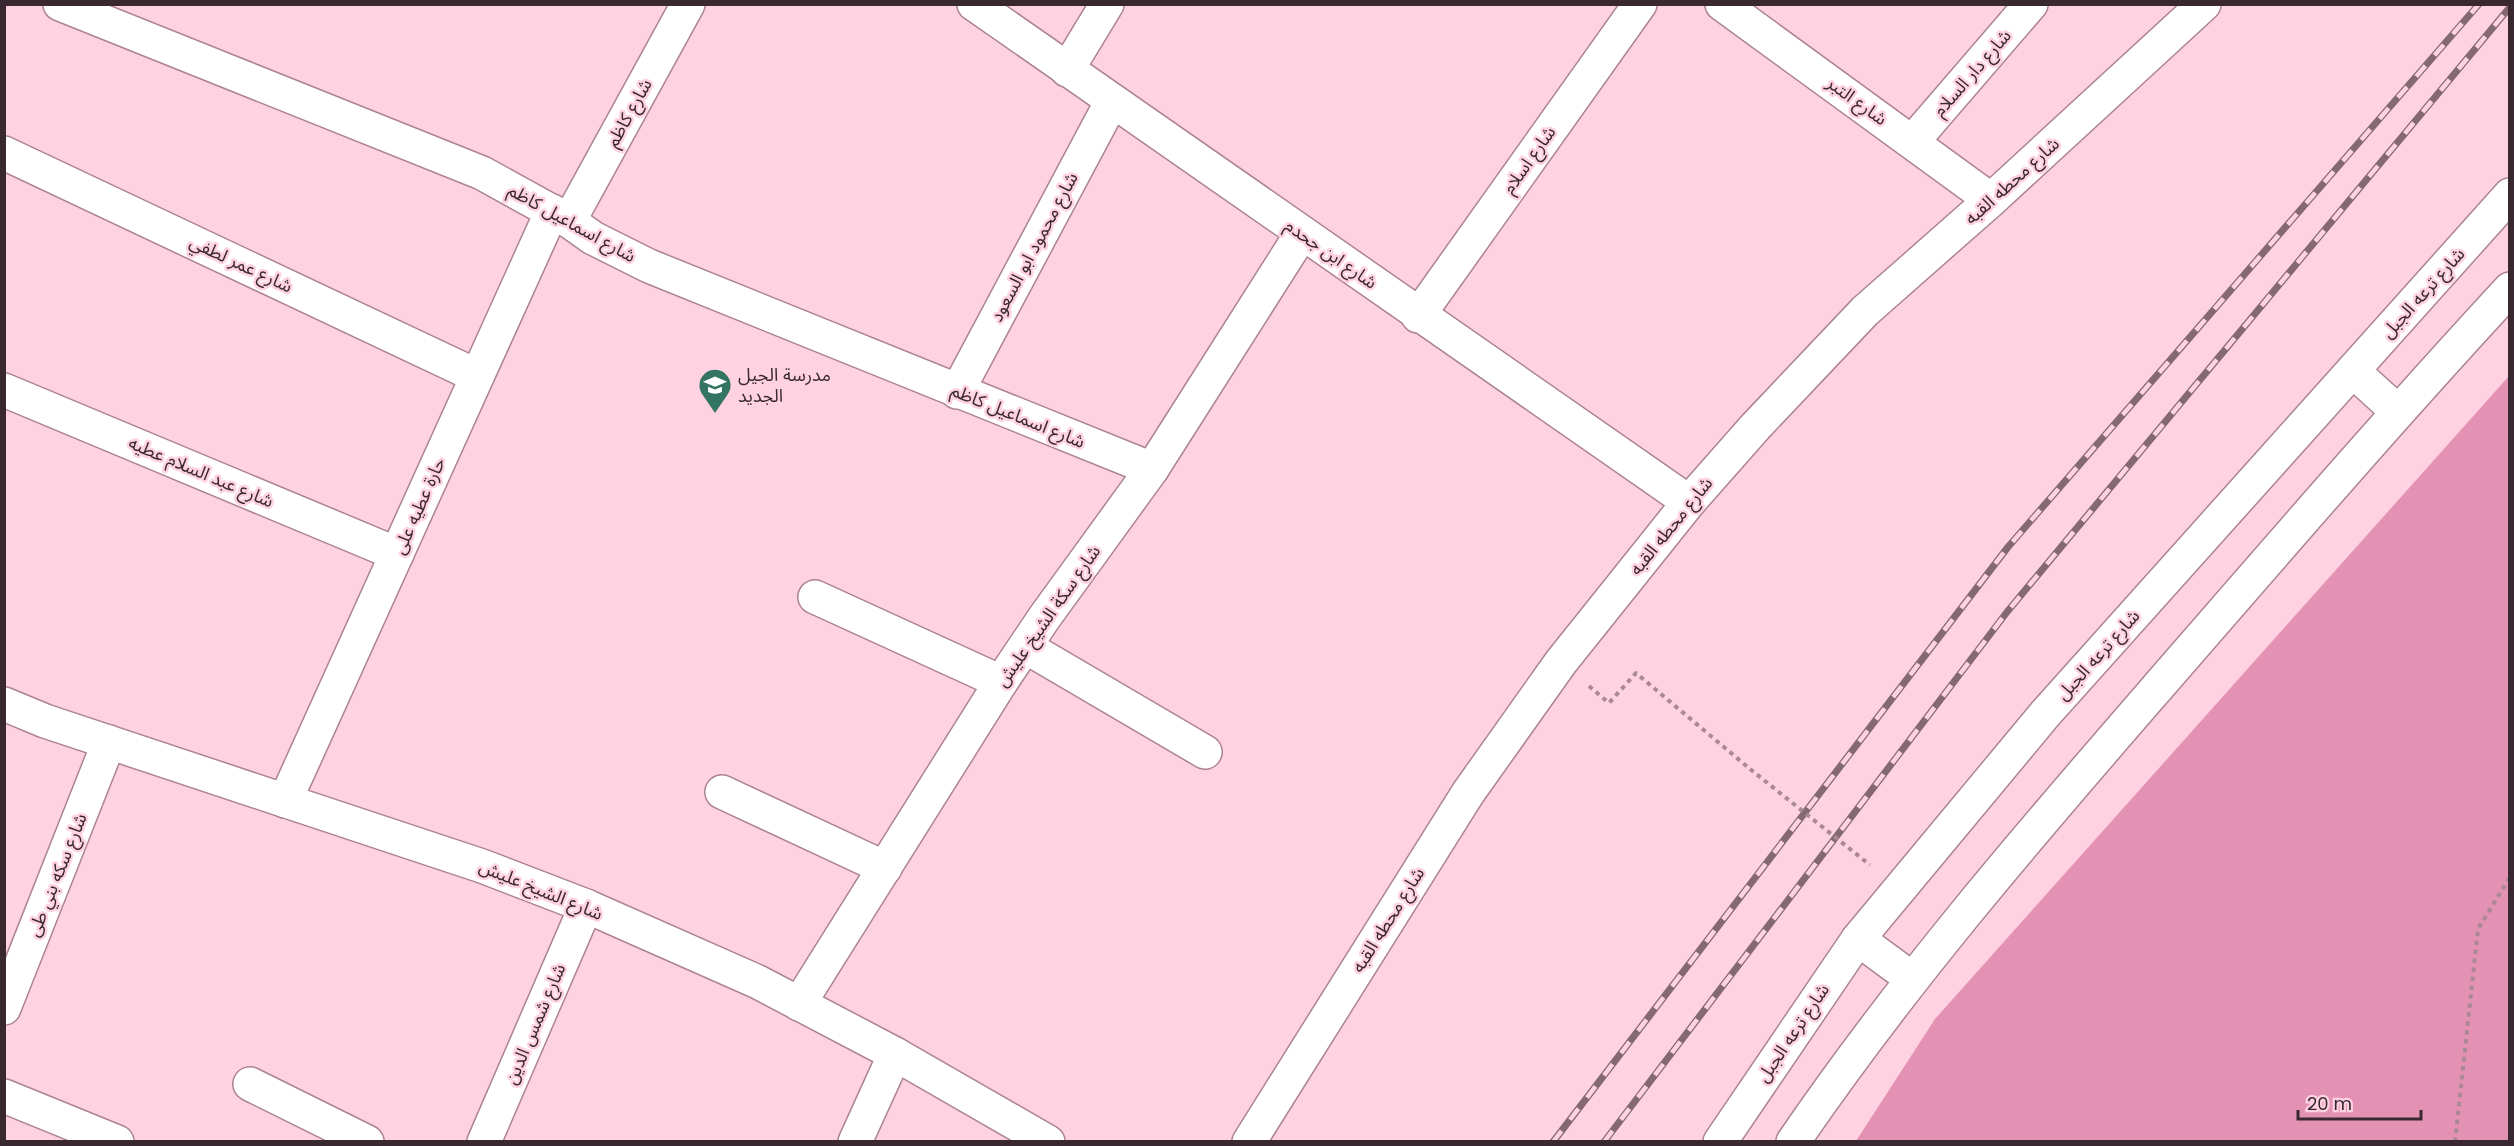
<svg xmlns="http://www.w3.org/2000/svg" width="2514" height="1146" font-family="Poppins,'Noto Sans Arabic',sans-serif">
<rect width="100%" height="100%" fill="#ffd2e2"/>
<path fill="#e392b3" d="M2509 376V1141H1856L1935 1019Z"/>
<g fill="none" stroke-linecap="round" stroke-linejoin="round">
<defs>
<g id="minor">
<path d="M60 4 482 173 569 221 593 238 649 266 1152 469"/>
<path d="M974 4 1689 502"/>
<path d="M1722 4 1991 200"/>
<path d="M1067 70 1107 4"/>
<path d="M1913 141 2031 4"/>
<path d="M4 153 477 376"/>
<path d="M569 221 688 4"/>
<path d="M1418 316 1640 4"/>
<path d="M4 390 397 554"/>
<path d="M957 392 1112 101"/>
<path d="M815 597 1001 682"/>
<path d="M1026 647 1205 752"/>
<path d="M4 704 45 721 482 866 586 906 758 982 895 1054 1048 1142"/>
<path d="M722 792 885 868"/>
<path d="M285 801 552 211"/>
<path d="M799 1004 1001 682 1044 618 1152 469 1302 233"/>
<path d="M4 1008 109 742"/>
<path d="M250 1084 367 1142"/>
<path d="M4 1096 117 1142"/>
<path d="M484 1142 586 906"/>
<path d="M855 1142 895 1054"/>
</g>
<g id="major">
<path d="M2353 371 2397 411"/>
<path d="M1858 939 1911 978"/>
<path d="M1249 1142 1468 793 1561 662 1689 502 1756 426 1865 311 1991 200 2204 4"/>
<path d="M1720 1142 1858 939 2045 714 2510 195"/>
<path d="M1793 1142C1901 984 2025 840 2150 696 2269 559 2387 422 2510 289"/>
</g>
</defs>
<use href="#minor" stroke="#ac8393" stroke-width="36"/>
<use href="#major" stroke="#ac8393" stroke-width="36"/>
<g stroke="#aa8995" stroke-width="4" stroke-dasharray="4.5 4.5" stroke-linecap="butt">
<path d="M1589 686 1609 703 1636 673 1750 769"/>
<path d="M2455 1142 2478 929 2510 877"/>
</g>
<use href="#minor" stroke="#fff" stroke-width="33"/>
<use href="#major" stroke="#fff" stroke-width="33"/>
<defs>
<g id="rail">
<path d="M1553 1142 2008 547 2479 4"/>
<path d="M1604 1142 2007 612 2510 7"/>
</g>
</defs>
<use href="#rail" stroke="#846973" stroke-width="7"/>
<use href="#rail" stroke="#ffd2e2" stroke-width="4.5" stroke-dasharray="14" stroke-linecap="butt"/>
<path stroke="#aa8995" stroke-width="4" stroke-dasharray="4.5 4.5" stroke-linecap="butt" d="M1750 769 1870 865"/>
</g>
<defs>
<symbol id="school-pin" viewBox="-11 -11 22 30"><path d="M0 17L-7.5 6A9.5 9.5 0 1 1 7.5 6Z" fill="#337463" stroke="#ffd2e2"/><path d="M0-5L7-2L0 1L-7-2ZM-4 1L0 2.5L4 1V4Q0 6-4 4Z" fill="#fff"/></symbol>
</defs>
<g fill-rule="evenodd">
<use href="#school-pin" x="696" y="366" width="38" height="52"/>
</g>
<g text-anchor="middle" stroke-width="5" stroke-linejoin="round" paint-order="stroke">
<g font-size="18" fill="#39282f" stroke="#ffd2e2">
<text transform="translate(1972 73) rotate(-49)" y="6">شارع دار السلام</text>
<text transform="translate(1857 101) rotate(36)" y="6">شارع التبر</text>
<text transform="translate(629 113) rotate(-61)" y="6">شارع كاظم</text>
<text transform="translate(1529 160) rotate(-55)" y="6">شارع اسلام</text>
<text transform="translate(2012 181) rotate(-42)" y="6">شارع محطه القبه</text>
<text transform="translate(572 223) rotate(29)" y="6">شارع اسماعيل كاظم</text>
<text transform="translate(1034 247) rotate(-62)" y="6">شارع محمود ابو السعود</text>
<text transform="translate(1331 254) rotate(35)" y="6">شارع ابن جحدم</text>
<text transform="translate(241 264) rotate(25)" y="6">شارع عمر لطفي</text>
<text transform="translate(2423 293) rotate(-48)" y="6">شارع ترعه الجبل</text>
<text transform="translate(1018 416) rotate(22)" y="6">شارع اسماعيل كاظم</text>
<text transform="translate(201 472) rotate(23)" y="6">شارع عبد السلام عطيه</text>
<text transform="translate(419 506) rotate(-66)" y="6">حارة عطيه على</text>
<text transform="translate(1671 526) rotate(-51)" y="6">شارع محطه القبه</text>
<text transform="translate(1048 616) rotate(-55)" y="6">شارع سكة الشيخ عليش</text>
<text transform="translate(2098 655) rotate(-48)" y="6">شارع ترعه الجبل</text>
<text transform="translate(57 875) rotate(-68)" y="6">شارع سكه بني طى</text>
<text transform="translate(541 890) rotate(22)" y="6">شارع الشيخ عليش</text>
<text transform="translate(1388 920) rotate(-58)" y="6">شارع محطه القبه</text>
<text transform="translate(535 1024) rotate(-67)" y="6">شارع شمس الدين</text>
<text transform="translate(1793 1033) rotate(-56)" y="6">شارع ترعه الجبل</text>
</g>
<g font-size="18" fill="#39282f" stroke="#ffd2e2" text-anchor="start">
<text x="738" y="381">مدرسة الجيل<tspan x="738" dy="21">الجديد</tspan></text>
</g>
</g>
<rect width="2514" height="1146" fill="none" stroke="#39282f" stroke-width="12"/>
<path d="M2298 1110v9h123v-9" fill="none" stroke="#39282f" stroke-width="3"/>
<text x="2307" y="1110" font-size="18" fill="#39282f" stroke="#ffd2e2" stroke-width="4.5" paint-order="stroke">20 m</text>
</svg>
